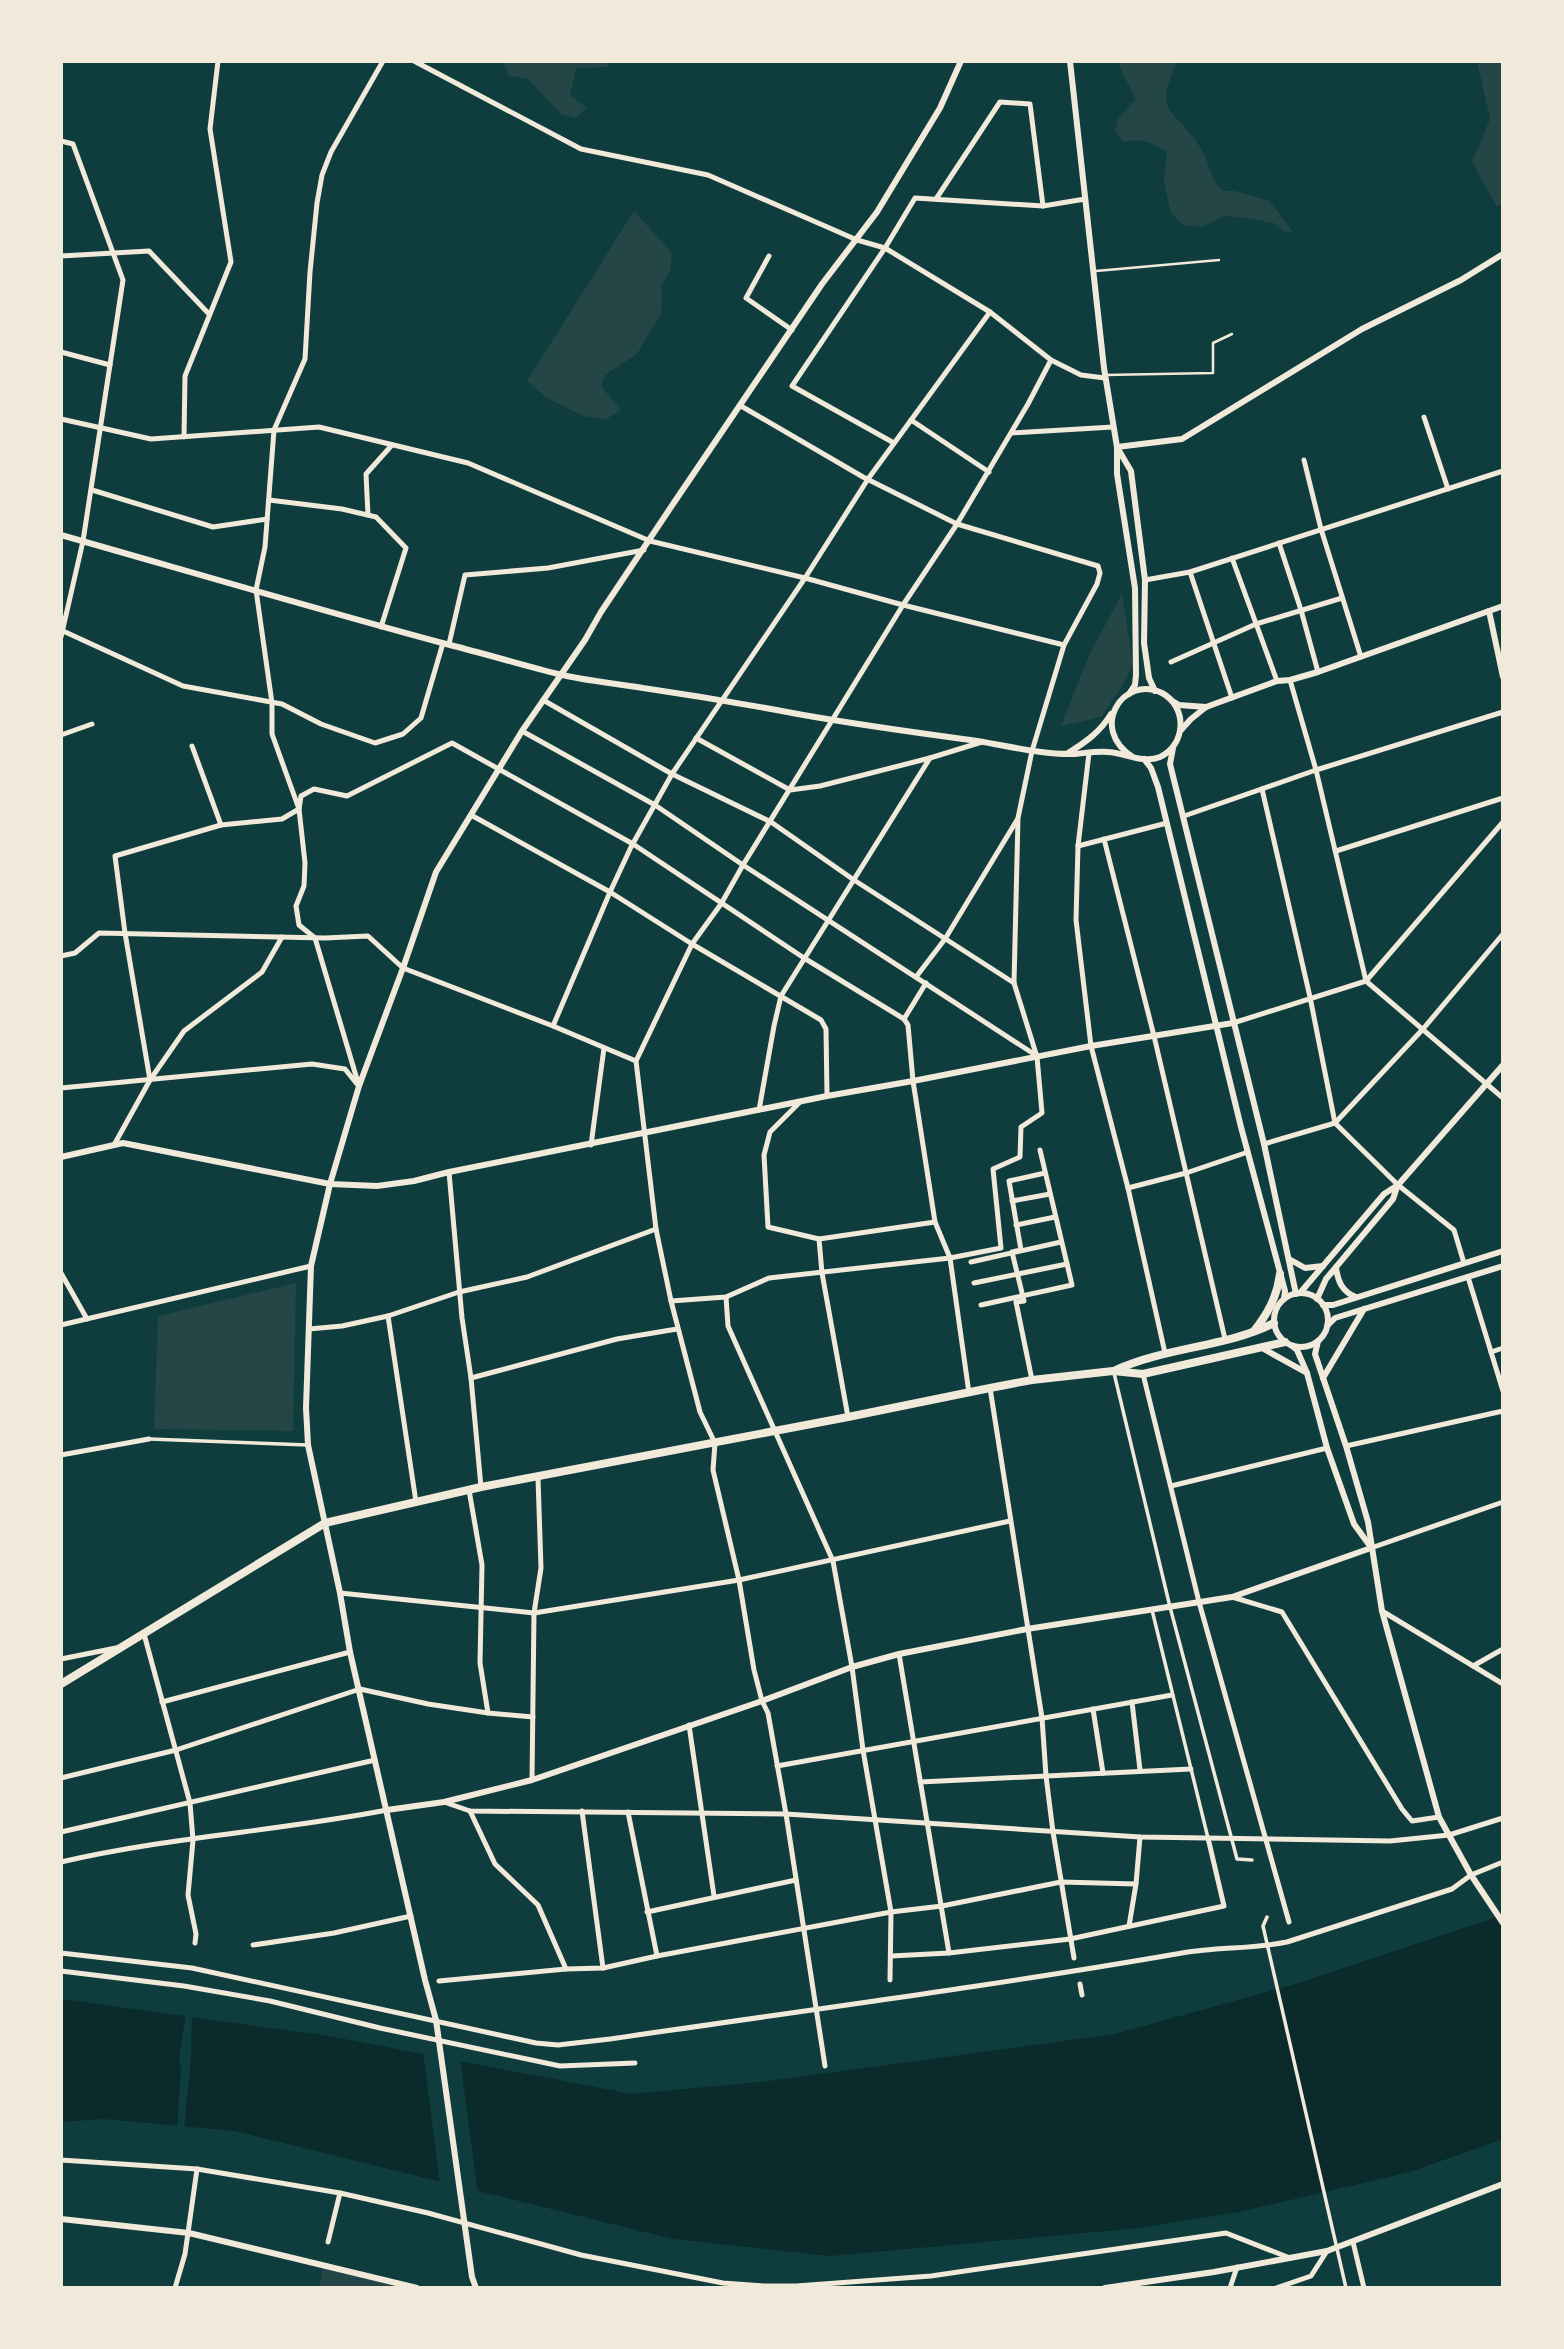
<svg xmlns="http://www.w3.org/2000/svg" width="1564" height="2349" font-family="'Exo 2',sans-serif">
<rect width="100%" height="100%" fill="#0f3d3e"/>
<g fill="#244646">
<path d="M503 61H610L608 67 576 68 570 95 587 108 576 118 561 114 528 79 508 75Z"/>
<path d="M1119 61H1178C1152 115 1173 106 1200 147 1210 163 1208 175 1223 191H1235L1269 201 1294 233 1283 231 1274 223 1246 218 1223 216 1202 227 1184 225 1171 214 1164 181 1167 152C1152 142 1141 138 1124 142L1115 132 1118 119 1135 100C1132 86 1120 75 1119 61Z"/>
<path d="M1477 61H1503V202L1497 207 1472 162 1490 119Z"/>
<path d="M634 211 672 253 670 270 662 285 661 314 637 354 605 375 601 387 621 409 607 419 583 416 547 398 527 381Z"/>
<path d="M1122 594 1133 664 1122 686 1101 717 1061 726 1090 653Z"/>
<path d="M296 1283 293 1431 154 1429 158 1316Z"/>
<path d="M323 2268 413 2288H319Z"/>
</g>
<path fill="#0a2a2b" d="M1503 1915V2139L1410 2172 1239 2212 1139 2228 830 2256 673 2239 235 2131 103 2119 61 2122V1999L329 2036 632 2094 768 2081 1115 2034 1292 1985Z"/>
<g fill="#0f3d3e">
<path d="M186 2013 192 2014 191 2057 184 2130 177 2129 181 2068 179 2058Z"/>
<path d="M423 2051 460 2058 478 2195 440 2185Z"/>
</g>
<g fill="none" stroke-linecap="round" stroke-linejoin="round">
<g stroke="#f1e9da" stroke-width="2.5">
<path d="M1096 271 1219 260"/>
<path d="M1105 375 1213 373V343L1232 334"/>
</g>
<g stroke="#f1e9da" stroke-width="3.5">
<path d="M1114 1373 1170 1607 1237 1859 1252 1860"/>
<path d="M149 1439 308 1445"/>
<path d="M1152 1610 1208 1838"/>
<path d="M1267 1917 1263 1926 1346 2288"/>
</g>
<g stroke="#f1e9da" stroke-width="5">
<path d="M414 61 581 149 708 175 857 240 885 248 990 312 1051 360 1081 375 1105 378"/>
<path d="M61 141 73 144 123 280 83 541 61 637"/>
<path d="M936 199 1000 102 1030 104 1043 206"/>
<path d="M61 256 149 251 209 314"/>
<path d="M769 256 746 298 792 330"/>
<path d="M61 352 110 365"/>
<path d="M1424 417 1448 489"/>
<path d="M61 419 151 439 319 427 468 463 650 541 805 578 903 605 1064 645"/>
<path d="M911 420 989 472"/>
<path d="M1011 433 1113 427"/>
<path d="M184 437 185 376 231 262 210 129 218 61"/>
<path d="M894 443 792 386 885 248 915 198 1043 206 1085 199"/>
<path d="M1304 460 1321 529 1361 657"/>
<path d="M92 490 213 527 267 519"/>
<path d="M269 500 342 509 376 517 406 548 381 627"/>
<path d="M368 515 366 474 392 445"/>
<path d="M1279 543 1301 610 1318 672"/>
<path d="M1232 558 1277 681"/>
<path d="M1190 572 1232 698"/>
<path d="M1145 580 1190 572 1503 471"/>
<path d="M63 631 183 686 282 704 321 724 375 743 403 734 421 718 443 643"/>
<path d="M449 644 465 575 548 568 644 550"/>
<path d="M1171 662 1256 624 1342 598"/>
<path d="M1290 680 1316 770 1366 981 1503 1098"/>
<path d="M543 700 672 774 771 822 854 880 1014 983"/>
<path d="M522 731 655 805 743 865 1037 1056"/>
<path d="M61 735 92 724"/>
<path d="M696 738 790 790 820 786 930 758 982 742"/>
<path d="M192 746 221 825"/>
<path d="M1089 753 1078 846 1076 920 1091 1046 1128 1188 1165 1353"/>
<path d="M1262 789 1310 997 1335 1123 1398 1185 1454 1230 1464 1263"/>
<path d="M471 815 610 892 692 944 821 1020 826 1029 827 1096"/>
<path d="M1184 816 1316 770 1503 712"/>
<path d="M1104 839 1154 1036 1225 1339"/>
<path d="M1078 846 1167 823"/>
<path d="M1336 851 1503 798"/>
<path d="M61 956 75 953 99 933 325 938 368 936 403 968 553 1026 636 1061"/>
<path d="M916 977 945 939 1017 820"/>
<path d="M904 1019 926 983"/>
<path d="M1233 1023 1366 981 1503 822"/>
<path d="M553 1026 610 892 631 847 672 774 805 578 868 479 990 312"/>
<path d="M150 1080 125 933 115 856 221 825 282 819 299 809 301 796 314 789 347 796 452 743 633 844 804 958 904 1019 908 1025 913 1081 935 1222 950 1258 969 1393"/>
<path d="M359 1086 315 938 299 925 296 906 304 886 305 863 299 809 272 734V703L256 590 265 547 274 430 305 359 310 272 317 203 322 175 331 152 383 61"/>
<path d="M61 1088 312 1064 345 1069 357 1084"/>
<path d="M800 1102 770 1132 764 1155 768 1227 819 1239"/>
<path d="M759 1110 774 1026 781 996 930 758"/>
<path d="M1264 1144 1335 1123 1423 1029 1503 934"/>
<path d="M114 1145 150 1080 184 1031 262 972 282 937"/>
<path d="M591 1145 604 1048"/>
<path d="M449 1172 462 1318 471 1378 481 1487"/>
<path d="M1128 1188 1186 1173 1248 1152"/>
<path d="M1012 1201 1050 1194"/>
<path d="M1016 1225 1055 1217"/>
<path d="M971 1262 1061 1242"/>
<path d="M61 1273 87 1319"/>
<path d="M1468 1277 1503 1391"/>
<path d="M974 1283 1067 1264"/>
<path d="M726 1297 728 1326 833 1561 852 1667 863 1750 891 1912 890 1980"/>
<path d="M671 1301 726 1297 769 1278 950 1258 1001 1248 993 1169 1020 1157 1021 1127 1042 1113 1037 1057 1014 983 1018 818 1032 751 1064 645 1097 584 1100 573 1098 566 957 524 863 477 741 406"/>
<path d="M981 1305 1072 1285 1040 1150"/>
<path d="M388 1316 416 1502"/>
<path d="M61 1325 311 1266"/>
<path d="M309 1329 342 1326 388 1316 459 1292 527 1277 656 1229"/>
<path d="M1491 1352 1503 1348"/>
<path d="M1143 1374 1199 1602 1289 1922"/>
<path d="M471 1378 617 1339 677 1329"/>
<path d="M1032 1380 1016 1302 1024 1301 1012 1252 1021 1250 1009 1181 1045 1173"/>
<path d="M990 1388 1042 1718 1046 1776 1053 1832 1074 1958"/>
<path d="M848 1417 822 1273 819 1239 935 1222"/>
<path d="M1346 1446 1503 1411"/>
<path d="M61 1455 149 1439"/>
<path d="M1171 1486 1327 1448"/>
<path d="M469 1490 482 1565 480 1663 488 1713"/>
<path d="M1371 1548 1503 1502"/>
<path d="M340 1593 534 1613 739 1580 1010 1521"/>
<path d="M1232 1597 1282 1612 1402 1809 1412 1821 1439 1817"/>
<path d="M1382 1611 1503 1684"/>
<path d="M144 1634 190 1803 193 1840 188 1895 196 1934 195 1943"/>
<path d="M899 1654 949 1953"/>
<path d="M61 1659 116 1648"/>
<path d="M1473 1666 1503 1649"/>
<path d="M162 1702 350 1652"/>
<path d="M1132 1702 1140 1770"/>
<path d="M1093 1709 1103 1773"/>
<path d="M689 1725 714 1896"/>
<path d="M777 1766 1172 1695"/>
<path d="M61 1778 176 1750 360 1689 428 1704 488 1713 533 1717"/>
<path d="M532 1780 534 1613 541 1568 538 1478"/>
<path d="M920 1782 1191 1769"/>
<path d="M444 1802 470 1811 786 1814 1140 1837 1390 1841 1449 1835 1503 1818"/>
<path d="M470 1811 495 1864 538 1905 566 1969"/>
<path d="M582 1811 603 1968"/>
<path d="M628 1812 657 1956"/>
<path d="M61 1832 375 1760"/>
<path d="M61 1862C168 1837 279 1831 387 1810"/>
<path d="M647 1912 796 1880"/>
<path d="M1129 1926 1136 1884 1140 1837"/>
<path d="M253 1945 334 1933 411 1916"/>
<path d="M61 1953 192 1968 536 2043 558 2045 610 2039C801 2011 992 1986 1182 1953 1217 1947 1252 1949 1287 1942L1452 1889 1471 1875 1503 1862"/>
<path d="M891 1956 949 1953 1070 1939 1224 1906 1208 1838"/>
<path d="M61 1971 184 1986 270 2001 380 2028 560 2066 635 2063"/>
<path d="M439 1981 566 1969 603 1968 657 1956 891 1912 942 1906 1061 1882 1136 1884"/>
<path d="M1080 1984 1082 1995"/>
<path d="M825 2066 786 1814 768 1713 762 1701 754 1670 739 1580 713 1470 715 1443 700 1412 671 1301 656 1229 636 1061 692 944 721 904 743 865 903 605 957 524 1028 404 1051 360"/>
<path d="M61 2160 197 2169 340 2193 328 2242"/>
<path d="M340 2193 428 2213 581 2255 723 2283 764 2286H796L931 2276 1226 2233 1290 2258"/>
<path d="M1353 2242 1364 2288"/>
<path d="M175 2288 185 2254 197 2169"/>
<path d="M1230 2288 1237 2267"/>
<path d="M1276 2288 1311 2276 1327 2251"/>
</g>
<g stroke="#f1e9da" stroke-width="6">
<path d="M1070 61 1104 368 1117 447V474L1135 588 1136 675 1135 685 1129 694"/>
<path d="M1117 447 1182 439 1362 329 1461 280 1503 254"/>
<path d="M1118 449 1131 471 1145 580 1144 643 1149 678 1155 691"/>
<path d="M61 535C191 572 320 610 450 645 486 654 522 665 558 674 586 681 615 683 643 688 691 695 739 703 787 712 850 724 913 732 977 741 1009 746 1042 755 1075 754 1086 753 1097 751 1108 752 1125 753 1143 764 1160 757 1186 745 1188 707 1162 693 1123 674 1088 729 1133 757"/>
<path d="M1489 611 1503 677"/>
<path d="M1174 702 1179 705 1206 707"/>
<path d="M1181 730 1191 719 1206 707 1277 681 1290 680 1318 672 1503 606"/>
<path d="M1173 748 1170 764 1264 1144 1296 1294"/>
<path d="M1068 753C1086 742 1100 732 1111 714"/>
<path d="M1144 759 1151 768 1158 787 1241 1127 1285 1291 1284 1299"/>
<path d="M61 1157 123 1143 330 1184 377 1186 414 1181 449 1172 827 1096 913 1081 1091 1046 1233 1023"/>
<path d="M1289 1259 1305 1268 1323 1266"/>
<path d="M1336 1268C1338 1281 1342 1292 1356 1297"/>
<path d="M1300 1293 1384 1194 1398 1185 1503 1065"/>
<circle cx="1301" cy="1320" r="27"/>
<path d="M1317 1299 1326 1279 1393 1199 1397 1187"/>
<path d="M1323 1305H1333L1503 1251"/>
<path d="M1327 1326 1335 1318 1503 1266"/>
<path d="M1318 1341 1315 1354 1346 1446 1368 1522 1382 1611 1439 1817 1471 1875 1503 1923"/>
<path d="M1292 1346 1297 1350 1307 1373 1327 1448 1354 1524 1370 1546"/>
<path d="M1262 1348 1307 1373"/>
<path d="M1323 1378 1364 1309"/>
<path d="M387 1810 444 1802 532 1780 762 1701 852 1667 899 1654 1027 1629 1232 1597 1371 1548"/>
<path d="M61 2219 189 2233 417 2288"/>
<path d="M476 2288 472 2277 436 2020 425 1980 350 1652 340 1593 308 1445 306 1408 311 1266 330 1184 359 1086 403 968 436 872 522 731 585 640 601 612 673 504 822 284 877 212 940 108 961 61"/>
<path d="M1105 2288 1214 2272 1327 2251 1503 2184"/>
</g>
<g stroke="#f1e9da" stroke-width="8">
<path d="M1254 1331C1268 1313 1277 1297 1280 1274"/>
<path d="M1116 1370C1166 1347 1227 1347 1274 1323"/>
<path d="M61 1684 325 1523 481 1487 848 1417 990 1388 1032 1380 1113 1371 1143 1374 1285 1342"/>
</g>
</g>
<rect width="1564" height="2349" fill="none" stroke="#f1e9da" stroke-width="126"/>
</svg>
